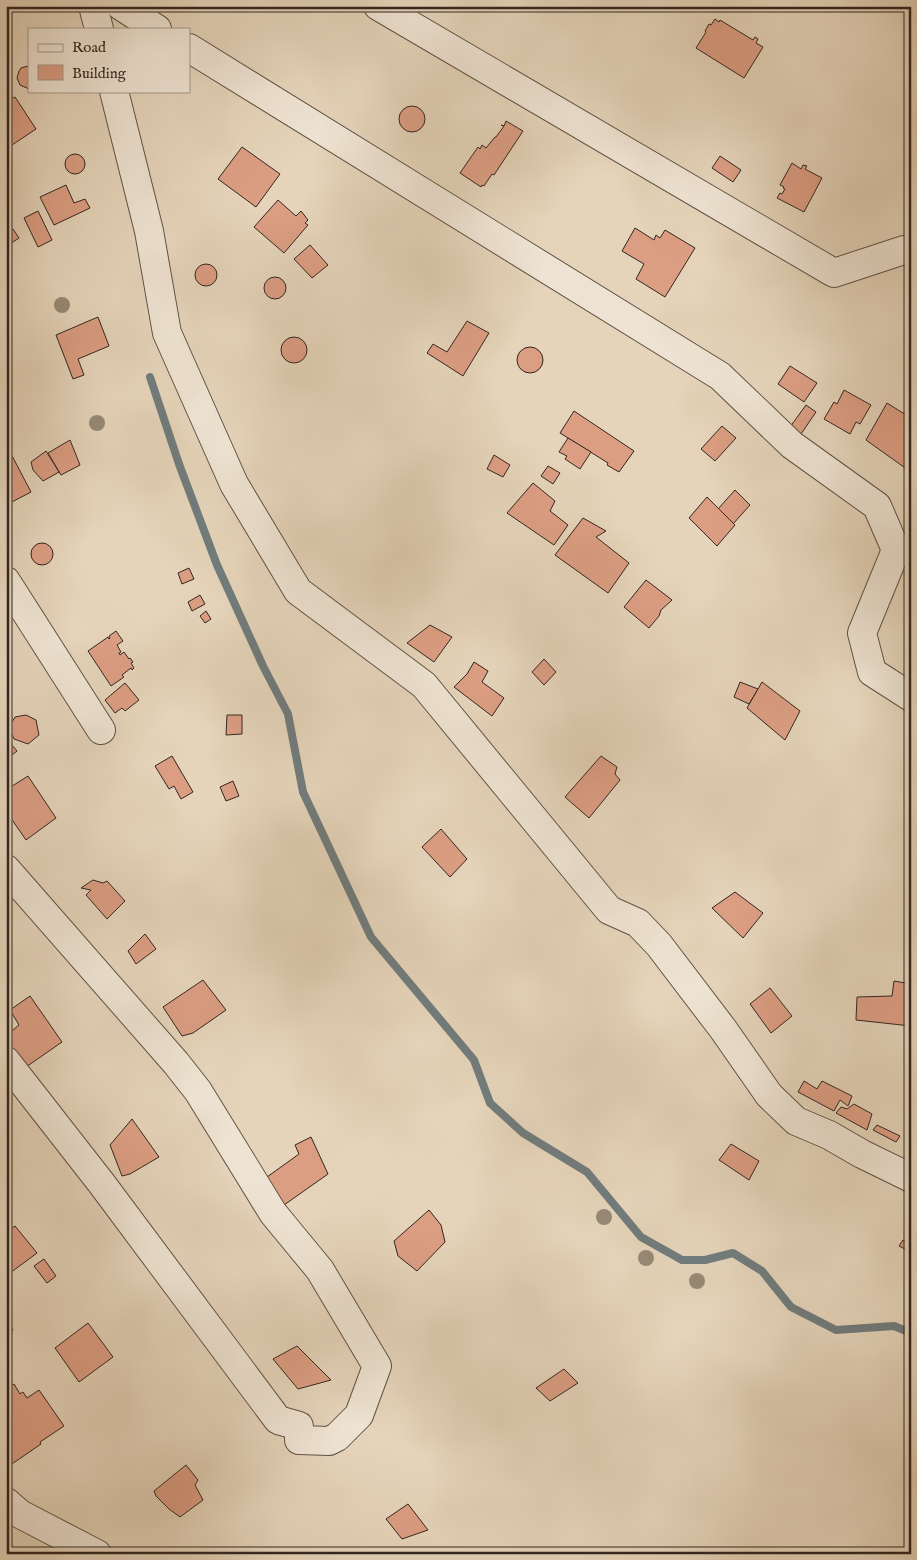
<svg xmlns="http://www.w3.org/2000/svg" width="917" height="1560" font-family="'IM FELL English',serif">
<rect width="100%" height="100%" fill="#e5d4ba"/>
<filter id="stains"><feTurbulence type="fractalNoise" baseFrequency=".004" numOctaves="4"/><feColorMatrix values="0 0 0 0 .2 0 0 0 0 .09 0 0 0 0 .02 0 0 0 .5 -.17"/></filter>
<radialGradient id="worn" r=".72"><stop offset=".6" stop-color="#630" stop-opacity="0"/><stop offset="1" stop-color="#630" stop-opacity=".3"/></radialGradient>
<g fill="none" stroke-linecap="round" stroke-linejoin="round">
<path stroke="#717c7d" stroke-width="8" d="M150 377 179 464 217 565 263 666 288 714 303 792 371 937 474 1060 490 1103 523 1133 587 1172 641 1237 682 1260H705L733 1253 762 1271 791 1307 836 1330 894 1326 911 1333"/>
</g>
<g fill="#dc9e83" stroke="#332620">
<path d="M715 19 719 22 720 20 753 40 755 37 758 39 756 43 763 47 744 78 696 48 706 32 705 31 709 24 711 25Z"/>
<path d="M28 66H29V89L20 85 17 78 19 71 21 68Z"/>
<path d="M15 97 36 129 12 145 6 136V102Z"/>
<circle cx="412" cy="119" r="13"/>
<path d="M506 121 523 131 494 175 492 174 484 186 482 185 481 187 460 173 478 147 480 149 482 145 486 148 495 137H496L504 126 501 125 504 126Z"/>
<path d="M242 147 280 174 256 207 218 179Z"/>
<circle cx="75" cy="164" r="10"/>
<path d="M720 156 741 170 733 182 712 168Z"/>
<path d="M792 163 801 169 803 165 807 166 805 169 822 178 804 212 777 198 780 193 782 194 785 189 783 188 784 187 780 185Z"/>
<path d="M66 185 74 203 85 199 90 208 54 225 40 197Z"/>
<path d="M278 200 296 216 301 211 308 220 305 223 308 225 284 253 254 227Z"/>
<path d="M38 211 52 240 38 247 24 218Z"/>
<path d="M635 228 654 240 656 235 660 238 665 230 695 248 665 297 636 279 644 264 622 251Z"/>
<path d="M13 229 19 238 10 244 6 239V234Z"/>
<path d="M310 245 328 265 312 278 294 259Z"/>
<circle cx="206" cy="275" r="11"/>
<circle cx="275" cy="288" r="11"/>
<path d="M98 317 109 346 78 359 84 375 73 379 56 335Z"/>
<path d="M467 321 489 333 463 376 427 353 433 344 447 352Z"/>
<circle cx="294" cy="350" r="13"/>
<circle cx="530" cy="360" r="13"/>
<path d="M790 366 817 383 804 402 778 384Z"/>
<path d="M844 390 871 405 860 424 856 422 850 434 824 419 834 402 837 404Z"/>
<path d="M887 403 911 418V466L908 470 866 440Z"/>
<path d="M806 405 816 412 801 434 790 427Z"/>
<path d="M574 411 634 451 619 472 607 465 608 463 560 433Z"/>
<path d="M722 426 736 438 715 461 701 449Z"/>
<path d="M568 438 591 452 580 469 565 459 567 456 559 452Z"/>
<path d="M70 440 80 465 61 475 48 453Z"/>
<path d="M9 450 31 492 6 505V451Z"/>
<path d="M46 451 59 472 43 481 33 470 31 462Z"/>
<path d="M494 455 510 465 503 477 487 469Z"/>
<path d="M548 466 560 473 553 484 541 476Z"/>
<path d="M533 483 555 501 550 511 568 525 554 545 507 513Z"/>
<path d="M735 490 750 505 733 524 718 509Z"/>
<path d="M707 497 735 525 717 546 689 518Z"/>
<path d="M583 518 606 531 596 537 629 563 608 593 555 555Z"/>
<circle cx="42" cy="554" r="11"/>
<path d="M189 568 194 579 182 584 178 573Z"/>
<path d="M646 580 672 600 661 610 659 616 649 628 624 607Z"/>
<path d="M200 595 205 604 192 611 188 602Z"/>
<path d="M206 611 211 619 205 623 200 616Z"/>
<path d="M430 625 452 637 434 662 407 643Z"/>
<path d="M116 631 123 641 117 645 121 652 119 653 120 655 124 652 129 659 130 658 133 662 131 663 134 668 132 670 131 668 122 675 124 677 111 686 88 651 108 637 109 639 110 638 109 636Z"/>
<path d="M544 659 556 672 544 685 532 672Z"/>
<path d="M474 662 488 671 482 682 504 698 492 716 454 687 467 674Z"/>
<path d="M740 682 758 689 749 704 734 697Z"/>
<path d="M762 682 800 711 785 740 747 708Z"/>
<path d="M125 683 139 700 125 711 122 708 115 713 105 700Z"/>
<path d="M26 715 36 720 39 735 28 744 14 739 9 727 15 717Z"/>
<path d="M227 715H242V734L226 735Z"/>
<path d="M6 738 17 751 6 760Z"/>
<path d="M172 756 193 792 181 799 174 786 169 789 155 766Z"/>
<path d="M601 756 617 767 615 774 620 780 589 818 565 797Z"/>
<path d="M28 776 56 818 26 840 6 811V790Z"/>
<path d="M233 781 239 796 226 801 220 787Z"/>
<path d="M441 829 467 859 450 877 422 847Z"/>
<path d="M93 880 103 883 107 881 125 901 107 919 86 895 91 890 81 888Z"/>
<path d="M735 892 763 913 743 938 712 908Z"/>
<path d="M145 934 156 949 136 964 128 951Z"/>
<path d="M203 980 226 1010 193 1033 182 1036 163 1007Z"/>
<path d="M894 981 911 984V1026L856 1020 857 997 892 996Z"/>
<path d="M770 988 792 1016 771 1033 750 1004Z"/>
<path d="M30 996 62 1042 26 1067 6 1043V1036L19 1025 10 1010Z"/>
<path d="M804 1081 817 1089 822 1081 852 1096 848 1106 840 1100 834 1111 798 1092Z"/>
<path d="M854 1104 872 1114 867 1130 836 1113 841 1107 847 1109Z"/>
<path d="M132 1119 159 1157 130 1174 122 1176 110 1145Z"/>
<path d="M877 1125 900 1136 896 1142 873 1130Z"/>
<path d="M311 1137 328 1174 284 1205 267 1177 299 1154 295 1145Z"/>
<path d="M731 1144 759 1161 749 1180 719 1160Z"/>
<path d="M429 1210 441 1225 445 1242 417 1271 398 1256 394 1241Z"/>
<path d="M15 1226 37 1253 6 1276 12 1283 6 1288V1233Z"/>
<path d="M903 1240 911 1243V1259L907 1257 909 1251 899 1246Z"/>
<path d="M44 1259 56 1276 47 1283 34 1266Z"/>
<path d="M6 1319 13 1330 6 1334Z"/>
<path d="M88 1323 113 1357 79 1382 55 1348Z"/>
<path d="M297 1346 331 1380 298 1389 273 1359Z"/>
<path d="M564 1369 578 1383 550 1401 536 1388Z"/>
<path d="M14 1384 20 1394 23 1392 27 1398 39 1390 64 1426 40 1442 41 1444 6 1468V1389Z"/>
<path d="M186 1465 198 1480 195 1485 203 1500 180 1517 169 1509 156 1496 154 1491Z"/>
<path d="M408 1504 428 1530 402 1539 386 1519Z"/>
</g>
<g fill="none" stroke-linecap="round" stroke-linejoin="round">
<defs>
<g id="street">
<path d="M93 6 99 29"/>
<path d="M121 6 157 29"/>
<path d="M378 6 834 273 904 250"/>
<path d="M189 48 720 376 792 445 877 506 896 550 862 633 872 672 911 697"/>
<path d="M114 91 149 231 167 333 234 484 298 591 424 685 609 910 638 923 659 945 723 1029 769 1095 796 1121 829 1135 862 1154 911 1178"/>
<path d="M6 581 101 730"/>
<path d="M6 869 176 1063 198 1091 273 1213 320 1270 377 1366 359 1415 337 1437 329 1441 299 1440V1426L278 1420 102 1184 6 1061"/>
<path d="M6 1502 20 1514 97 1554"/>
</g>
</defs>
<use href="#street" stroke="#605246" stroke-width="30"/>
<use href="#street" stroke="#eee3d2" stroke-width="28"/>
</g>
<g fill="#968974">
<circle cx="62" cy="305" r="8"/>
<circle cx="97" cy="423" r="8"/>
<circle cx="604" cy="1217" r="8"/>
<circle cx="646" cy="1258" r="8"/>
<circle cx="697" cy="1281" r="8"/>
</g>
<rect width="917" height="1560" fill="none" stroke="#e5d4ba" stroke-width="25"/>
<rect x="8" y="8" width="902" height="1545" fill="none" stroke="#332620" stroke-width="2.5"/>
<rect x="12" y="12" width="892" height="1535" fill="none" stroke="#332620"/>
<rect x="28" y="28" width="162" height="65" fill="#eee3d2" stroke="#a3978b"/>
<rect x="38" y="44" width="25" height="8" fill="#eee3d2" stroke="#a3978b"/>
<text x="72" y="52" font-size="15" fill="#332620">Road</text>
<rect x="38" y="65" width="25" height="15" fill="#dc9e83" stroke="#a3978b"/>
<text x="72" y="78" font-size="15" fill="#332620">Building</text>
<rect width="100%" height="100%" filter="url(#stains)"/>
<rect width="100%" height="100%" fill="url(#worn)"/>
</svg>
